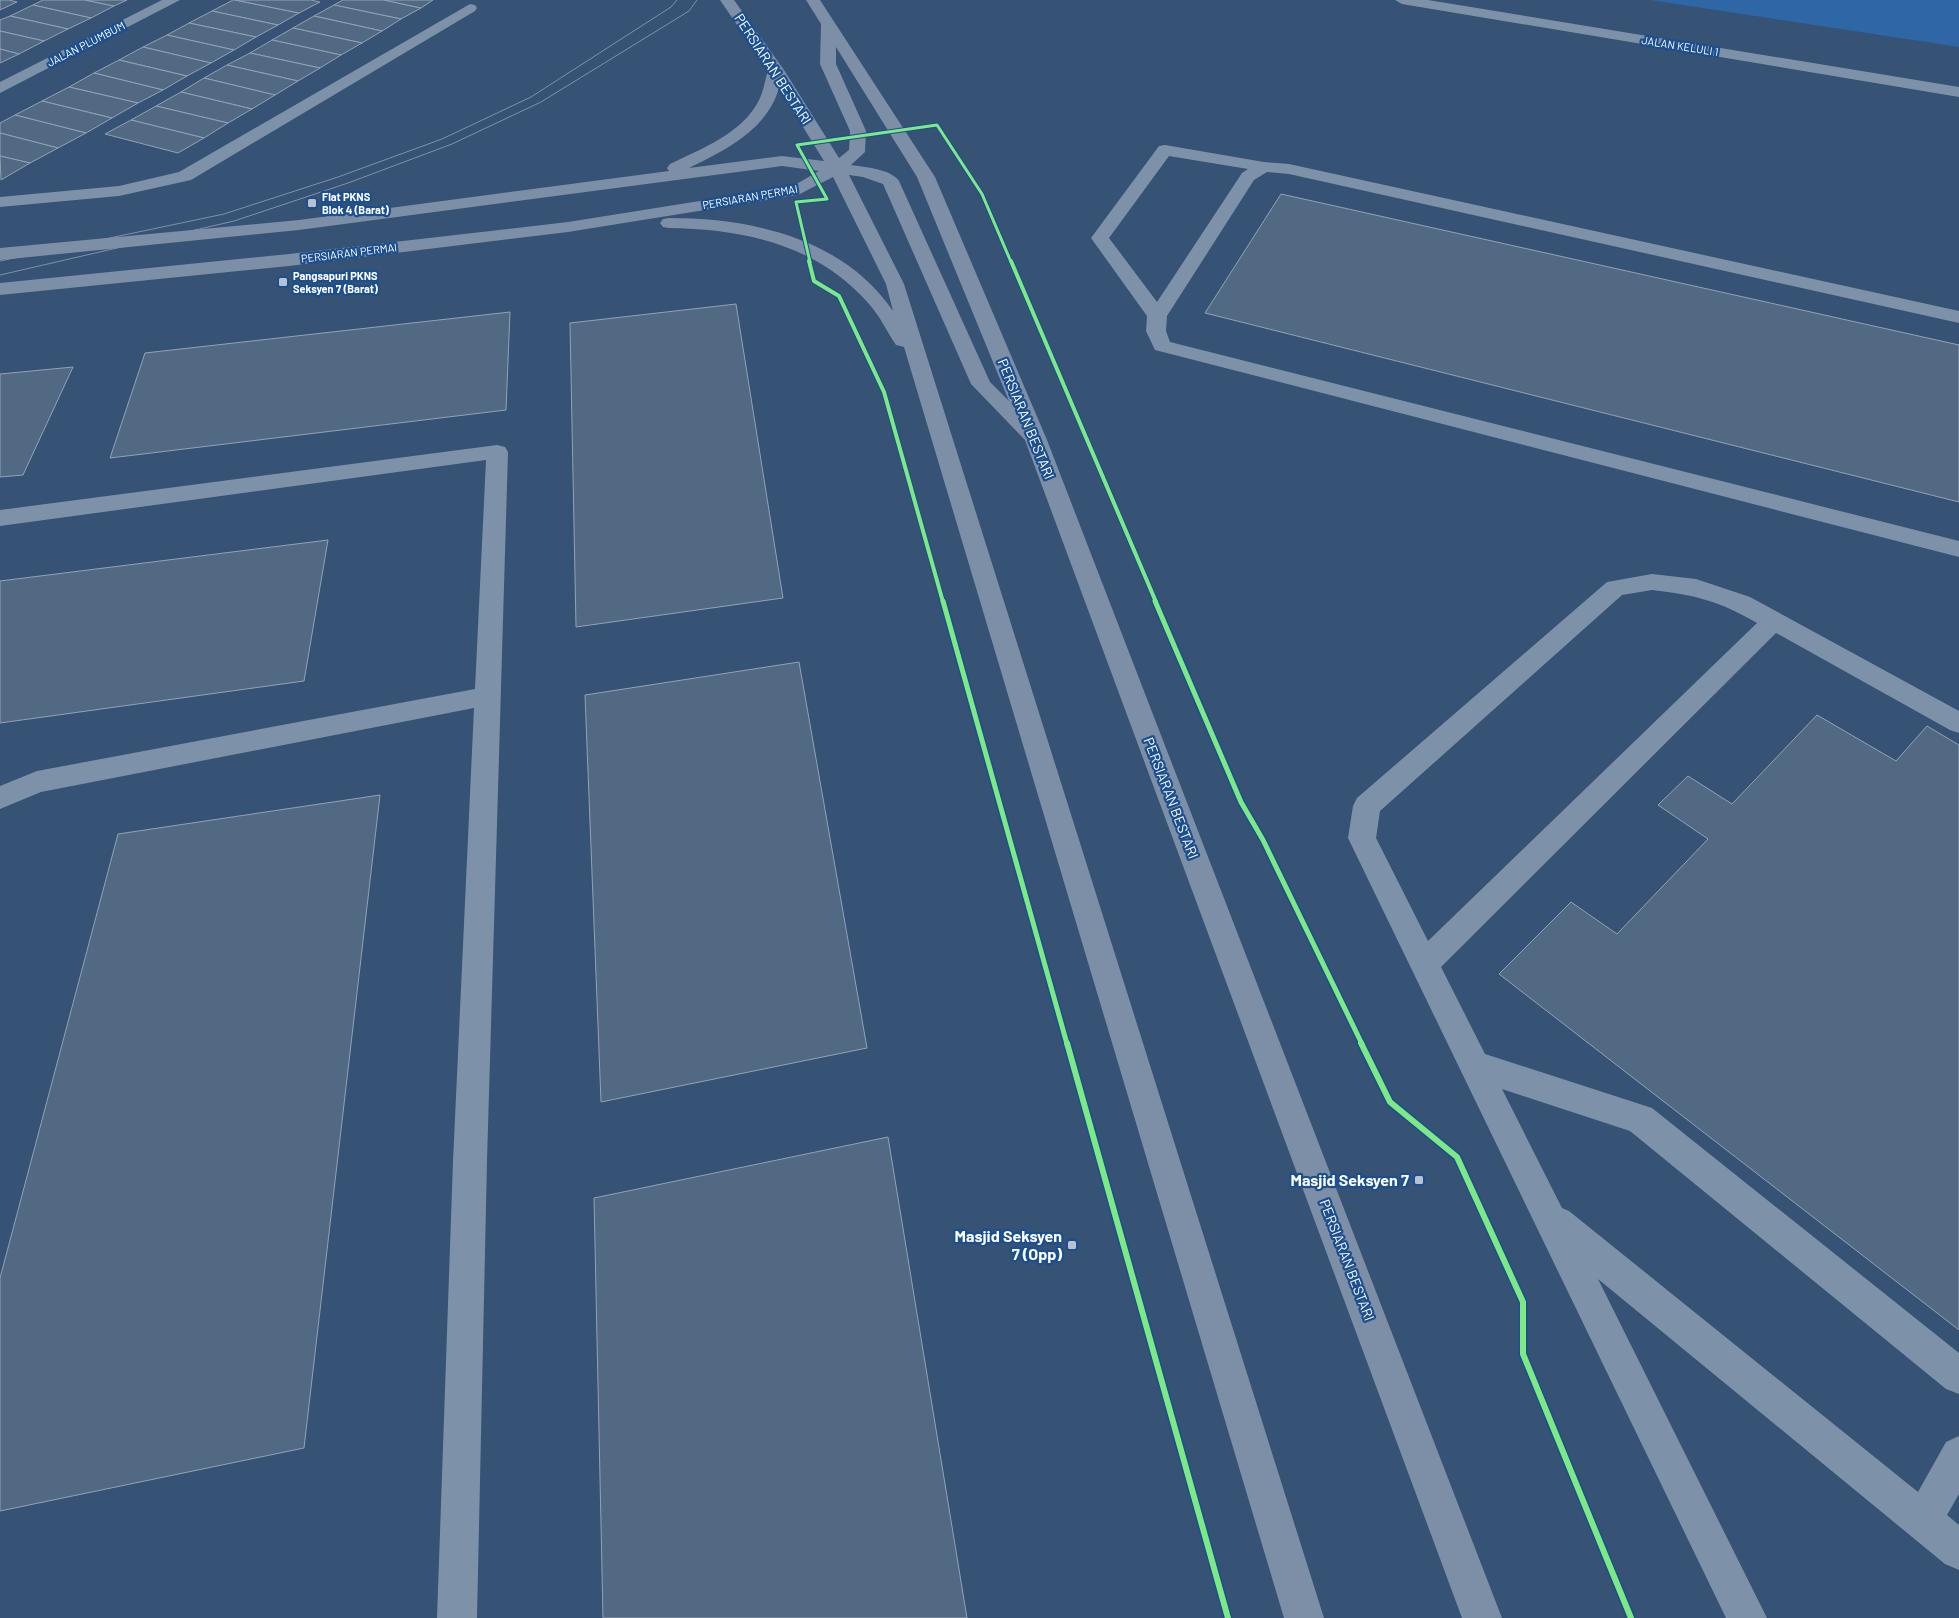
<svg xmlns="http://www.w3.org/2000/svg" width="1959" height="1618" font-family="Barlow,sans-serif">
<rect width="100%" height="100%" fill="#365274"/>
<path fill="#2f66a5" d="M1650 0H1959V47Z"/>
<g fill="#526984" stroke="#92a2b6">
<path d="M0 0H9L17 2 0 10Z"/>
<path d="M43 0H85L114 6 91 18 33 5Z"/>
<path d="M85 0H127L114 6Z"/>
<path d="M233 0H235L299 13 278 25 212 11Z"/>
<path d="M235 0H311L320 2 299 13Z"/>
<path d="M343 0H384L421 8 401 19 334 5Z"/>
<path d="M384 0H433L421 8Z"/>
<path d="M33 5 91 18 68 29 10 16Z"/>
<path d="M334 5 401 19 382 31 314 16Z"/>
<path d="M212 11 278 25 256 37 189 23Z"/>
<path d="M10 16 68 29 44 41 0 31V20Z"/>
<path d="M314 16 382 31 362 43 293 28Z"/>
<path d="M189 23 256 37 234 50 167 35Z"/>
<path d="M293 28 362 43 341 55 272 40Z"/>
<path d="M0 31 44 41 19 54 0 49Z"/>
<path d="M167 35 234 50 211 63 143 47Z"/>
<path d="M272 40 341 55 320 68 250 53Z"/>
<path d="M143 47 211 63 187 76 119 60Z"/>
<path d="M0 49 19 54 0 63Z"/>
<path d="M250 53 320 68 298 81 227 65Z"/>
<path d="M119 60 187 76 163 90 94 73Z"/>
<path d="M227 65 298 81 275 95 204 78Z"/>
<path d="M94 73 163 90 138 103 69 87Z"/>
<path d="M204 78 275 95 252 109 181 92Z"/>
<path d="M69 87 138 103 112 118 42 101Z"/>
<path d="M181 92 252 109 228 123 156 106Z"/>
<path d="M42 101 112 118 86 133 15 115Z"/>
<path d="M156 106 228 123 204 138 131 120Z"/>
<path d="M15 115 86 133 58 148 0 133V123Z"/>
<path d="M131 120 204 138 178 153 105 134Z"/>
<path d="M0 133 58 148 30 163 0 156Z"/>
<path d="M0 156 30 163 1 180Z"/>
<path d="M1281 194 1959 345V502L1205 313Z"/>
<path d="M736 304 783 598 576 627 570 323Z"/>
<path d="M510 312 506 410 110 458 145 353Z"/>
<path d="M73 367 23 475 0 477V374Z"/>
<path d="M328 540 304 681 0 723V581Z"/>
<path d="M799 662 867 1048 601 1102 585 695Z"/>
<path d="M1817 715 1896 761 1927 726 1959 745V1330L1499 974 1571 902 1617 934 1708 839 1658 805 1688 776 1732 804Z"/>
<path d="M380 795 304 1448 0 1511V1278L118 834Z"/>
<path d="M888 1137 967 1618H603L594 1198Z"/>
</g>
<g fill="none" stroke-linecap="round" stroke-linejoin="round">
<g fill="#7d92a8" fill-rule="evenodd">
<path d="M162 0H180L0 93V82Z"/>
<path d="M1395 0H1428L1959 87V97L1402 4Z"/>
<path d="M470 4 475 5 477 8 475 11 191 180 119 196 0 207V197L119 186 179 172Z"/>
<path d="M1165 145 1264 162 1289 164 1959 311V323L1289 174 1267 172 1254 180 1167 316 1166 331 1170 342 1959 541V557L1155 350 1146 331 1147 316 1091 238 1159 146ZM1169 156 1248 169 1242 173 1157 302 1109 238Z"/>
<path d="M497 445 505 447 508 452 487 1161 477 1618H437L453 1161 474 708 41 792 0 809V786L37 771 475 689 486 460 0 526V510Z"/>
<path d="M1652 574 1696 579 1750 597 1959 711V733L1950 730 1776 633 1441 967 1485 1054 1652 1108 1959 1353V1394L1946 1389 1630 1131 1502 1089 1562 1208 1569 1211 1918 1492 1946 1442 1959 1436V1494L1947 1515 1959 1525V1570L1945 1564 1598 1279 1767 1618H1726L1348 838 1353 806 1357 798 1607 582ZM1652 590C1696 595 1719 601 1757 623L1428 941 1376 838 1380 811 1622 595Z"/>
</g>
<path fill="#7d8ea7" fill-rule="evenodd" d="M720 0H734L784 70 839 158 849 150 850 131 820 64 821 24 806 0H820L935 177 1047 440 1502 1618H1462L1025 440 971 384 883 184 863 177 849 175 904 284 1324 1618H1284L904 347 896 345C887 332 880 316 869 304 818 245 744 229 669 228L663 227 660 223 663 219 669 218C752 218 843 238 893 311L886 284 833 177 798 195 568 232 289 266 0 295V283L289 254 568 222 793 186 819 171 782 166 299 230 0 260V248L299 220 669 171 667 168 670 164C701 149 743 133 759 100 764 90 765 80 768 70ZM836 47 917 177 1009 401 990 382 899 181C891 169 865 167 851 165L865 152 866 131 836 64ZM779 88 824 161 782 156 689 168C725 150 767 130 779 88Z"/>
<g stroke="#7e92a7" stroke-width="1">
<path d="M0 261 224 214 338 177 442 139 531 97 671 7 677 0"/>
<path d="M0 275 234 221 348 183 452 144 541 102 689 11 697 0"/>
</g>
<defs>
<path id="cycleway-far3" d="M810 262 796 202 827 199 797 145 937 125 982 194 1011 262"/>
<g id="cycleway-far2">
<path d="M809 261 814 281 839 296 884 392 943 602"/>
<path d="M1011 261 1156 602"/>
</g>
<g id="cycleway-far1">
<path d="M943 601 1067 1044"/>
<path d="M1155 601 1241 802 1263 840 1362 1044"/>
</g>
<g id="cycleway">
<path d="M1067 1043 1228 1618"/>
<path d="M1361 1043 1390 1102 1457 1157 1523 1302V1354L1631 1618"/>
</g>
</defs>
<use href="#cycleway-far3" stroke="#1b4f8f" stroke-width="5"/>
<use href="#cycleway-far2" stroke="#1b4f8f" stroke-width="6"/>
<use href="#cycleway-far1" stroke="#1b4f8f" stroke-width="8"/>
<use href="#cycleway" stroke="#1b4f8f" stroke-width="9"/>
<use href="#cycleway-far3" stroke="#7ce984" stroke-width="3"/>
<use href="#cycleway-far2" stroke="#7ce984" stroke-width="4"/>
<use href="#cycleway-far1" stroke="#7ce984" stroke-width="5"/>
<use href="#cycleway" stroke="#7ce984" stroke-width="6"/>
</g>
<g fill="#b9c2ce" stroke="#1b4f8f" stroke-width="2">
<rect x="307" y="198" width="10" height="10" rx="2.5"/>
<rect x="278" y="277" width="10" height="10" rx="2.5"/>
<rect x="1414" y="1175" width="10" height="10" rx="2.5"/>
<rect x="1067" y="1240" width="10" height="10" rx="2.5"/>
</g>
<g text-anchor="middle" stroke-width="4.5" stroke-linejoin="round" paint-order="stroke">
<g font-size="11" fill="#fff" stroke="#1b4f8f">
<text transform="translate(86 44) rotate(-27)" y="4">JALAN PLUMBUM</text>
<text transform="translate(1680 46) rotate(9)" y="4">JALAN KELULI 1</text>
<text transform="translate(750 197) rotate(-10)" y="4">PERSIARAN PERMAI</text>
<text transform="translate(349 253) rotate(-7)" y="4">PERSIARAN PERMAI</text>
</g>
<g font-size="11" font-weight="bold" fill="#fff" stroke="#1b4f8f" text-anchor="start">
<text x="322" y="201">Flat PKNS<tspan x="322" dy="13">Blok 4 (Barat)</tspan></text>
<text x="293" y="280">Pangsapuri PKNS<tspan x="293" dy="13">Seksyen 7 (Barat)</tspan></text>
</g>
<g font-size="14" fill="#fff" stroke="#1b4f8f">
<text transform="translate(773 69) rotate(57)" y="5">PERSIARAN BESTARI</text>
<text transform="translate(1026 419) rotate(68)" y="5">PERSIARAN BESTARI</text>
<text transform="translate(1171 798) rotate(69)" y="5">PERSIARAN BESTARI</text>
<text transform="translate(1347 1260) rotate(69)" y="5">PERSIARAN BESTARI</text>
</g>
<g font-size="16" font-weight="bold" fill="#fff" stroke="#1b4f8f" text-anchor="end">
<text x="1409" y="1186">Masjid Seksyen 7</text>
<text x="1062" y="1242">Masjid Seksyen<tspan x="1062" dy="18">7 (Opp)</tspan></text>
</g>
</g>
</svg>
